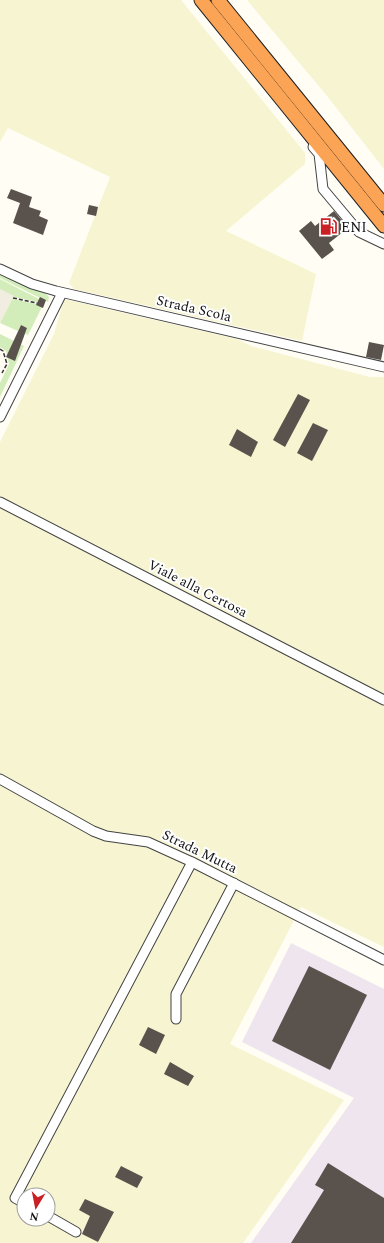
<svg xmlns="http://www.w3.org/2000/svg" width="384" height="1243" font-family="Spectral,serif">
<rect width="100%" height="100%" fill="#fffdf4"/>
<path fill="#eee5ef" d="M291 943 384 989V1243H251L354 1098 242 1042Z"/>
<g fill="#f7f5d1" fill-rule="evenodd">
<path d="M0 0H181L305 153V164L226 231 316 274 302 341 74 289 69 283 110 177 8 128 0 142Z"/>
<path d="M247 0H384V169L327 96Z"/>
<path d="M64 299 237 339 251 346 370 377H384V947L301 907 230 1044 344 1100 243 1243H0V442L54 334ZM24 1195H48V1219H24Z"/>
</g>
<g fill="#d3edba">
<path d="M0 272 45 293 49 297 48 302 0 278Z"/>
<path d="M0 279 39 299 38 302 13 297 0 289Z"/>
<path d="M12 299 37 304 42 307 28 335 25 334 27 328 21 325 18 331 0 323Z"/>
<path d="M0 334 24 346 0 397V383L9 364 6 351 0 347Z"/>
</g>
<path fill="#f1ede0" d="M0 289 14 296 0 323Z"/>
<g fill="#5a524c">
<path d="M11 189 32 197 29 207 41 211 39 216 48 220 43 235 13 223 20 203 7 198Z"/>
<path d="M89 205 98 207 96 216 87 214Z"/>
<path d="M334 211 348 228 329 243 334 250 322 259 299 231 311 221 315 226Z"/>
<path d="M40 297 46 300 43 308 36 305Z"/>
<path d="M21 325 27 328 15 361 6 357Z"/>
<path d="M369 342 384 345 381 360 366 357Z"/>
<path d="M298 394 310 400 285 447 273 440Z"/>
<path d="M313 423 328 430 312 461 297 453Z"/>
<path d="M237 429 258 442 251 457 229 445Z"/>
<path d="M309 966 367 995 330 1070 272 1041Z"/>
<path d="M148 1027 165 1035 156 1054 139 1045Z"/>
<path d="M170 1062 194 1076 188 1086 164 1074Z"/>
<path d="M328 1163 384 1198V1243H291L324 1190 315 1185Z"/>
<path d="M121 1166 143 1177 137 1188 115 1177Z"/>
<path d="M85 1199 114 1212 98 1242 82 1234 90 1216 79 1210Z"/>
</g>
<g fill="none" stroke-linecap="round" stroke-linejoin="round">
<defs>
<g id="minor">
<path d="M313 147 319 154 323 189 359 232 384 244"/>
<path d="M0 269 32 284 56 291 384 367"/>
<path d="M0 417 62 293"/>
<path d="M0 502 384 700"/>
<path d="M0 779 93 831 106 836 148 842 192 862 384 960"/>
<path d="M176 1019V994L234 883"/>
<path d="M24 1203 15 1198 192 862"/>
<path d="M48 1216 76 1232"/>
</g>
<g id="highway">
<path d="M201 0 384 226"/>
<path d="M218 0 384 205"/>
</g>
</defs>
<use href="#minor" stroke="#434343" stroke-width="11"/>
<use href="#highway" stroke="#212121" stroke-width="15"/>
<g stroke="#323232" stroke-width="1.5" stroke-dasharray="4 2" stroke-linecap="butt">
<path d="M13 298 37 303"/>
<path d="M0 349 3 351 7 364 2 373"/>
</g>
<use href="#minor" stroke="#fff" stroke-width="9"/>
<use href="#highway" stroke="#fca455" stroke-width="13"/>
</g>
<defs>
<symbol id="fuel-bare" viewBox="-9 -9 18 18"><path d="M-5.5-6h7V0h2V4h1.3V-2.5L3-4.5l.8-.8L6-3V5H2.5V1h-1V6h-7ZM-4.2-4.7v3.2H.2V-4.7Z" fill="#ca1f24" stroke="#fff" stroke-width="2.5" paint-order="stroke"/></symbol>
</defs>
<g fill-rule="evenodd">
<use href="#fuel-bare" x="316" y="214" width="25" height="25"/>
</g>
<g text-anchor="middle" stroke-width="4" stroke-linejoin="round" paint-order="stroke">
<g font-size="14" fill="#101010" stroke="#fff" text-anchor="start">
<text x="341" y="232">ENI</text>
</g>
<g font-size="14" fill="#101010" stroke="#fff">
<text transform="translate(194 308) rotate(13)" y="5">Strada Scola</text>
<text transform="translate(198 588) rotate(27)" y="5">Viale alla Certosa</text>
<text transform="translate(200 851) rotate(26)" y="5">Strada Mutta</text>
</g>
</g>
<g transform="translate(36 1207) rotate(190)"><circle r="19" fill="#ffffff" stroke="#9f9f9f"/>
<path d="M0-3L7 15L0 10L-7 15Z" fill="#ca1f24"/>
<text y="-6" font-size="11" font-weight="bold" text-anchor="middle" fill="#101010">N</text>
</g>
</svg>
